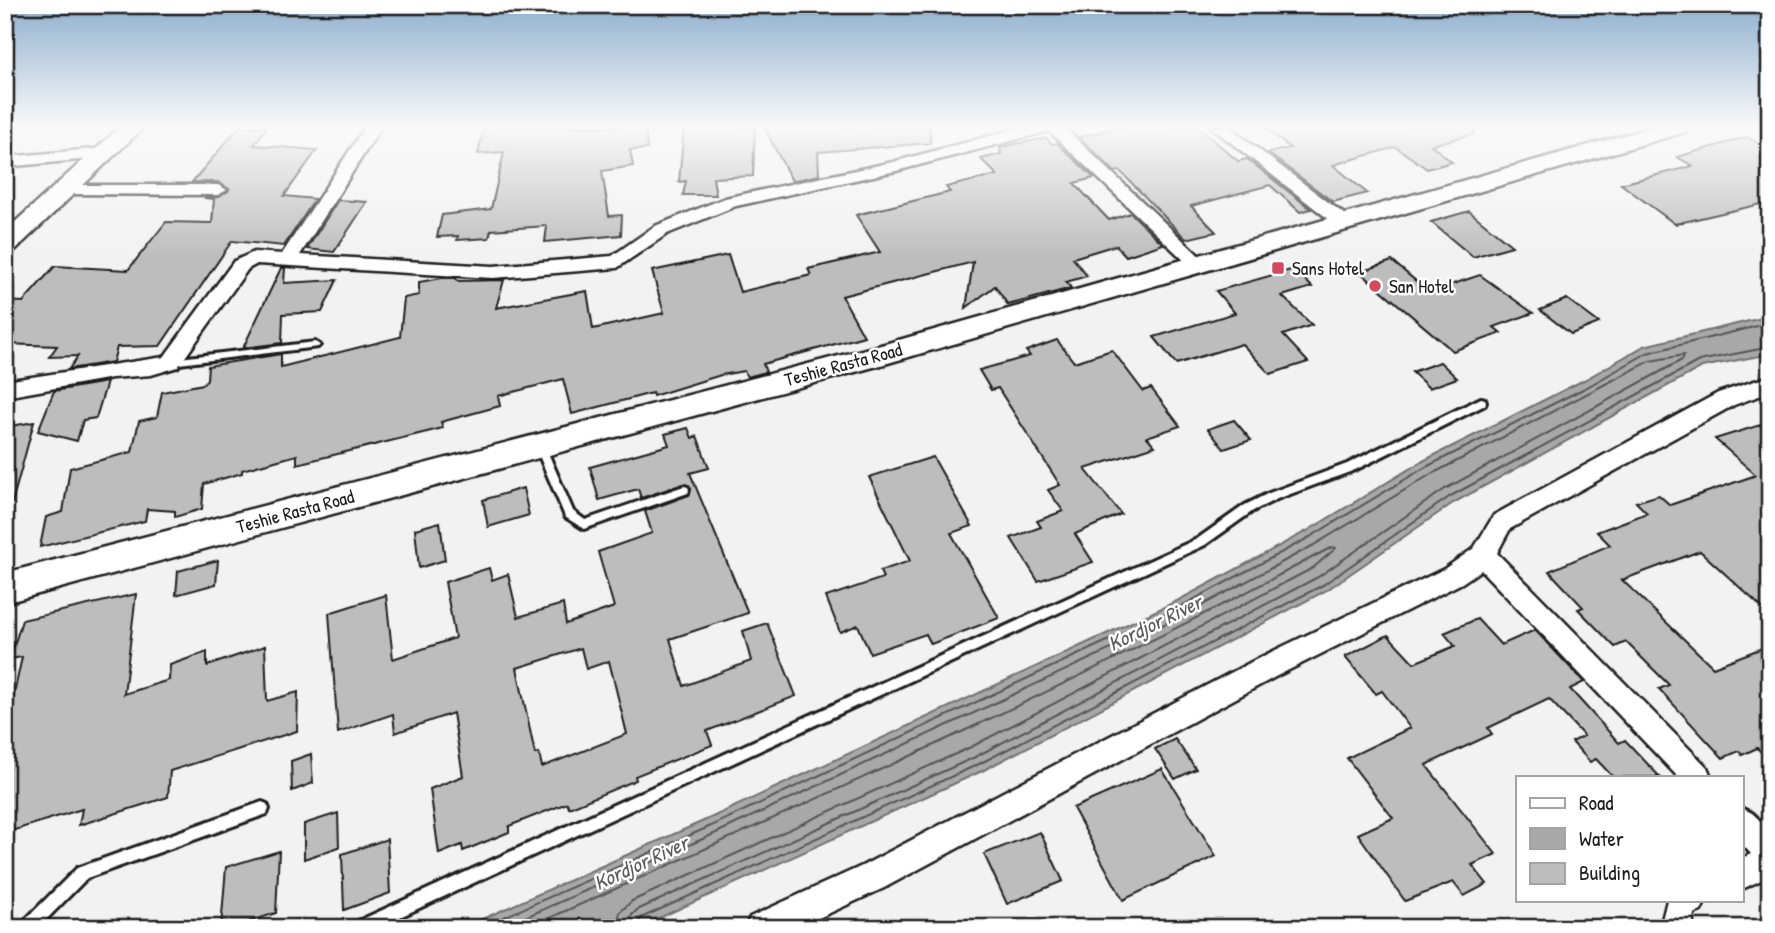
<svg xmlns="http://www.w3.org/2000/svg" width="1775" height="933" font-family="'Patrick Hand',sans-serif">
<rect width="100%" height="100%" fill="#f2f2f2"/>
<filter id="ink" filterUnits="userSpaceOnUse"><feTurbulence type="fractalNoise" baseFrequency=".0143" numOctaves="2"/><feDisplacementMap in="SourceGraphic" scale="14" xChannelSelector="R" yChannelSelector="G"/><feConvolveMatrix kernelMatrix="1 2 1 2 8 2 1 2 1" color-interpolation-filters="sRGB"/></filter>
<g filter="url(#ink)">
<path fill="#a8a8a8" stroke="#707070" stroke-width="2" d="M1770 316V354L1702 367 1453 503 1327 590 982 771 637 928H462L708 819 1177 601 1307 531 1421 462 1586 379 1644 346Z"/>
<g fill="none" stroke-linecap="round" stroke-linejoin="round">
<g stroke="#545454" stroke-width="2">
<path d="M479 928 711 826 1180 607 1310 537 1424 468 1589 386 1647 353 1770 323"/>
<path d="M501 928 714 834 1184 615 1314 545 1428 476 1650 361 1684 355 1682 360 1445 489 1318 577 975 757 637 910 630 917 627 928"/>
<path d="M527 928C798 808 1071 688 1332 547L1336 548 1313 568 971 747 632 901 620 912 617 928"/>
<path d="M636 928 641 918 979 764 1323 585 1449 497 1699 361 1770 347"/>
</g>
</g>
<g fill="#bdbdbd" stroke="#1c1c1c" stroke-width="2" fill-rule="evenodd">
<path d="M239 127H267L254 145 317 150 284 196 315 199 284 246 232 241 160 346 117 347 113 362 69 369 78 356 49 357 57 346 5 344V301L23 302 55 266 128 270 166 222 212 223 214 199 204 198 219 197 229 189 218 182H192Z"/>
<path d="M484 127H645L647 149 630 150 633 166 602 171 609 216 622 215 621 235 545 242 547 226 491 230 489 238 457 240 458 236 437 237 442 215 491 209 504 152 478 154Z"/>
<path d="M684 127H755L753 176 713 178 716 195H683L686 181 679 182Z"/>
<path d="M764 127H930V143L818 152 819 175 792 181Z"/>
<path d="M1121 127H1198L1238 161 1247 159 1311 209 1300 212 1270 185 1191 206 1216 232 1186 239 1120 171 1115 172 1079 137Z"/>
<path d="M1265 127H1473L1474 134 1431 145 1452 162 1427 169 1396 147 1333 165 1367 193 1333 202 1268 153 1290 148Z"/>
<path d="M1747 137 1770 150V202L1675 224 1621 184 1693 166 1677 157Z"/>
<path d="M1046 138 1052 144 1057 143 1094 178 1074 183 1109 220 1131 213 1163 244 1126 256 1116 245 1073 258 1087 276 1066 282 1071 288 1008 305 995 286 966 308 973 262 842 296 864 336 763 364 766 372 747 377 744 371 721 375 653 396 652 393 572 414 563 379 498 396 500 406 441 422 443 428 297 464V455L242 470V473L204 484 202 509 175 517V511L147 509 145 521 40 547 46 517 63 512 70 468 132 452 139 421 157 417 162 392 203 384 207 379 208 366 281 354V367L400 337 404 298 419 295V282L442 278H456L457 281 504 280 496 308 587 291 593 329 664 313 652 271 728 255 740 292 811 275 808 269 880 252 856 215 950 192 946 187 997 175 981 159 1001 154 1000 147Z"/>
<path d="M338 200 367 202 334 252 307 249Z"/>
<path d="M1469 211 1512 246 1473 257 1431 222Z"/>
<path d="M1392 261 1429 292 1480 275 1533 313 1494 327 1501 333 1453 351 1360 272Z"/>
<path d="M281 268H285L284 283 337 280 322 312 283 314 282 343 243 348Z"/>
<path d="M1294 269 1312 287 1282 296 1312 325 1283 335 1308 362 1270 374 1242 344 1176 364 1154 337 1235 313 1216 291Z"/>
<path d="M1567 299 1599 323 1571 334 1540 310Z"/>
<path d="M1057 340 1074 362 1112 350 1143 391 1151 388 1180 426 1147 437 1155 446 1085 469 1121 514 1075 534 1093 562 1038 581 1011 538 1041 527 1037 521 1063 511 1048 490 1060 485 998 388 991 390 979 370 1030 356 1026 351Z"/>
<path d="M1440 362 1457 378 1429 388 1412 372Z"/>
<path d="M107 382 96 418 83 420 77 441 38 431 54 391Z"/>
<path d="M1234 420 1251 440 1224 449 1208 429Z"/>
<path d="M34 422 12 503 5 502V427Z"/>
<path d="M1770 422V615L1700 551 1622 580 1713 667 1770 645V761L1757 748 1742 755 1739 751 1723 758 1659 689 1669 685 1626 642 1615 647 1578 609 1583 607 1549 571 1610 545 1597 532 1647 513 1636 502 1659 495 1670 505 1756 475 1715 439Z"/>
<path d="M688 428 692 438 697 436 709 468 690 473 748 613 670 639 684 686 751 661 743 631 767 623 796 696 707 731 712 745 635 776 636 780 569 808 567 803 509 826V832L463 851 462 845 439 854 430 789 463 776 453 713 395 733 393 714 338 733 329 613 386 595 393 659 455 638 445 582 489 568 492 580 508 574 518 617 563 604 566 624 614 607 598 552 652 533 645 511 689 495 691 489 683 484 641 498 638 489 599 500 590 467 669 445 665 434ZM581 648 586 669 609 661 627 734 542 767 539 753 535 754 517 668Z"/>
<path d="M933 457 972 526 951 533 999 618 931 644 926 634 870 653 858 625 840 632 826 597 883 578 880 571 910 561 869 477Z"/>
<path d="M523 488 529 515 488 527 483 500Z"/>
<path d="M440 522 445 560 419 568 415 529Z"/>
<path d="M218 560 216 584 176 595 178 571Z"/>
<path d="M136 594 124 694 169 680 170 665 207 652V666L265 646 267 701 298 692 297 731 170 771 168 797 79 825 82 809 5 833V736L22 657 10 659 22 620Z"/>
<path d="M1477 619 1501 645 1535 630 1584 682 1570 689 1619 743 1625 740 1660 777H1613L1596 759 1590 762 1572 742 1584 736 1549 699 1488 728 1492 734 1426 765 1496 854 1472 865 1487 884 1464 896 1453 882 1405 901 1358 834 1393 818 1347 758 1410 728 1382 691 1376 694 1345 657 1388 635 1414 663 1455 646 1444 633Z"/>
<path d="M1175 739 1196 769 1175 779 1155 749Z"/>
<path d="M311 754 313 783 292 791 291 761Z"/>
<path d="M1162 769 1216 856 1123 900 1073 808Z"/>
<path d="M338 813 339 847 304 859V824Z"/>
<path d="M1040 832 1063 881 1007 904 984 854Z"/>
<path d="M387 839 390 893 344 910 342 854Z"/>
<path d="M279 851 276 913 230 928H221L226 867Z"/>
</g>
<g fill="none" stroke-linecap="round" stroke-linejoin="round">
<defs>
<g id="service">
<path d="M315 342 320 345 318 347 171 365 166 362 171 359Z"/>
<path d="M1481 398 1485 399 1486 402 1485 405 1355 470 1277 499 1253 511 1205 545 376 928H352L354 923 1197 539 1245 505 1269 493 1347 464Z"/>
<path d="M540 442 545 446 573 511 585 520 684 486 688 487 689 490 688 493 584 529 565 517 564 514 535 446Z"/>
<path d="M262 802 267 804 269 809 267 814 87 878 38 928H20L22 923 77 868Z"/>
</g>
<g id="minor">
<path d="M365 127H381L300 255 493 266 612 256 655 226 725 198 893 162 1023 127H1064L1209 265 1207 269H1193L1049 131 896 171 736 206 667 234 617 268 493 278 257 264 248 269 178 367 151 375 112 378 5 397V381L164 357 234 261 254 252 282 254Z"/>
<path d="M1211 127H1229L1348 217 1351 221 1348 225H1336Z"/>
<path d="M105 148 111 149 113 153 111 157 5 167V157Z"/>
<path d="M66 185H218L227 190 218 195 60 194 57 190Z"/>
<path d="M1770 376V392L1734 405 1510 529 1497 553 1707 767 1711 777H1678L1481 570 1462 583 1277 676 884 888 797 928H745L750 917 862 866 1259 658 1444 569 1474 548 1494 515 1718 393Z"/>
<path d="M1742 808 1752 813 1770 830V876L1742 889V858L1751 854 1742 844Z"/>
<path d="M1667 900H1706L1701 911 1694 914 1692 928H1660Z"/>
</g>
<g id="secondary">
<path d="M120 127H144L14 251 5 253V231Z"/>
<path d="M1653 127H1688L1685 132 881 365 5 603V573L881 345Z"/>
</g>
</defs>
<use href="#service" stroke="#1c1c1c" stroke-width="6"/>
<use href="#minor" stroke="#1c1c1c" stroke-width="5"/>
<use href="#secondary" stroke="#1c1c1c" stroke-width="5"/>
<use href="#service" fill="#fff" fill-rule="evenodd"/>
<use href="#minor" fill="#fff" fill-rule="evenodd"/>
<use href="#secondary" fill="#fff" fill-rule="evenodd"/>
</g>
</g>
<linearGradient id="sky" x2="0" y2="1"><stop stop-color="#8eafce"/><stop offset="0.49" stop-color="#f9f9f9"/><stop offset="1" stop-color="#f9f9f9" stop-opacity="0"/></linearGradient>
<rect width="1775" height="258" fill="url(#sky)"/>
<g fill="#d1495b" stroke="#fff" stroke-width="2.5">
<rect x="1271" y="261" width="14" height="14" rx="3.5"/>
<circle cx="1375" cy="286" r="7"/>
</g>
<g text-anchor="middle" stroke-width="5" stroke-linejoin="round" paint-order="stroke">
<g font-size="19" fill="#1c1c1c" stroke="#fff" text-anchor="start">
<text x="1292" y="275">Sans Hotel</text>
<text x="1389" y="293">San Hotel</text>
</g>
<g font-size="19" fill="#1c1c1c" stroke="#fff">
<text transform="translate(843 364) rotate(-15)" y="7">Teshie Rasta Road</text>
<text transform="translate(295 511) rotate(-15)" y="7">Teshie Rasta Road</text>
</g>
<g font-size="21" font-style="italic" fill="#5b5b5b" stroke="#fff">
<text transform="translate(1155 623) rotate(-26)" y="7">Kordjor River</text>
<text transform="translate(641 863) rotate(-25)" y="7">Kordjor River</text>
</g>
</g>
<rect width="1775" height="933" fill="none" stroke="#fff" stroke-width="28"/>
<rect x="14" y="14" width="1747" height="905" fill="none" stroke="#1c1c1c" stroke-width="2.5" filter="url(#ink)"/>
<rect x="1516" y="776" width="228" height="126" fill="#ffffff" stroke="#a4a4a4" stroke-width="2"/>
<rect x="1530" y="798" width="35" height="10" fill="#ffffff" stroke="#a4a4a4" stroke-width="2"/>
<text x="1579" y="810" font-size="21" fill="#1c1c1c">Road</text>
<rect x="1530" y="828" width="35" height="21" fill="#a8a8a8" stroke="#a4a4a4" stroke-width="2"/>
<text x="1579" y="846" font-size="21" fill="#1c1c1c">Water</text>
<rect x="1530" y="863" width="35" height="21" fill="#bdbdbd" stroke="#a4a4a4" stroke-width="2"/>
<text x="1579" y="880" font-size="21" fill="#1c1c1c">Building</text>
</svg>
